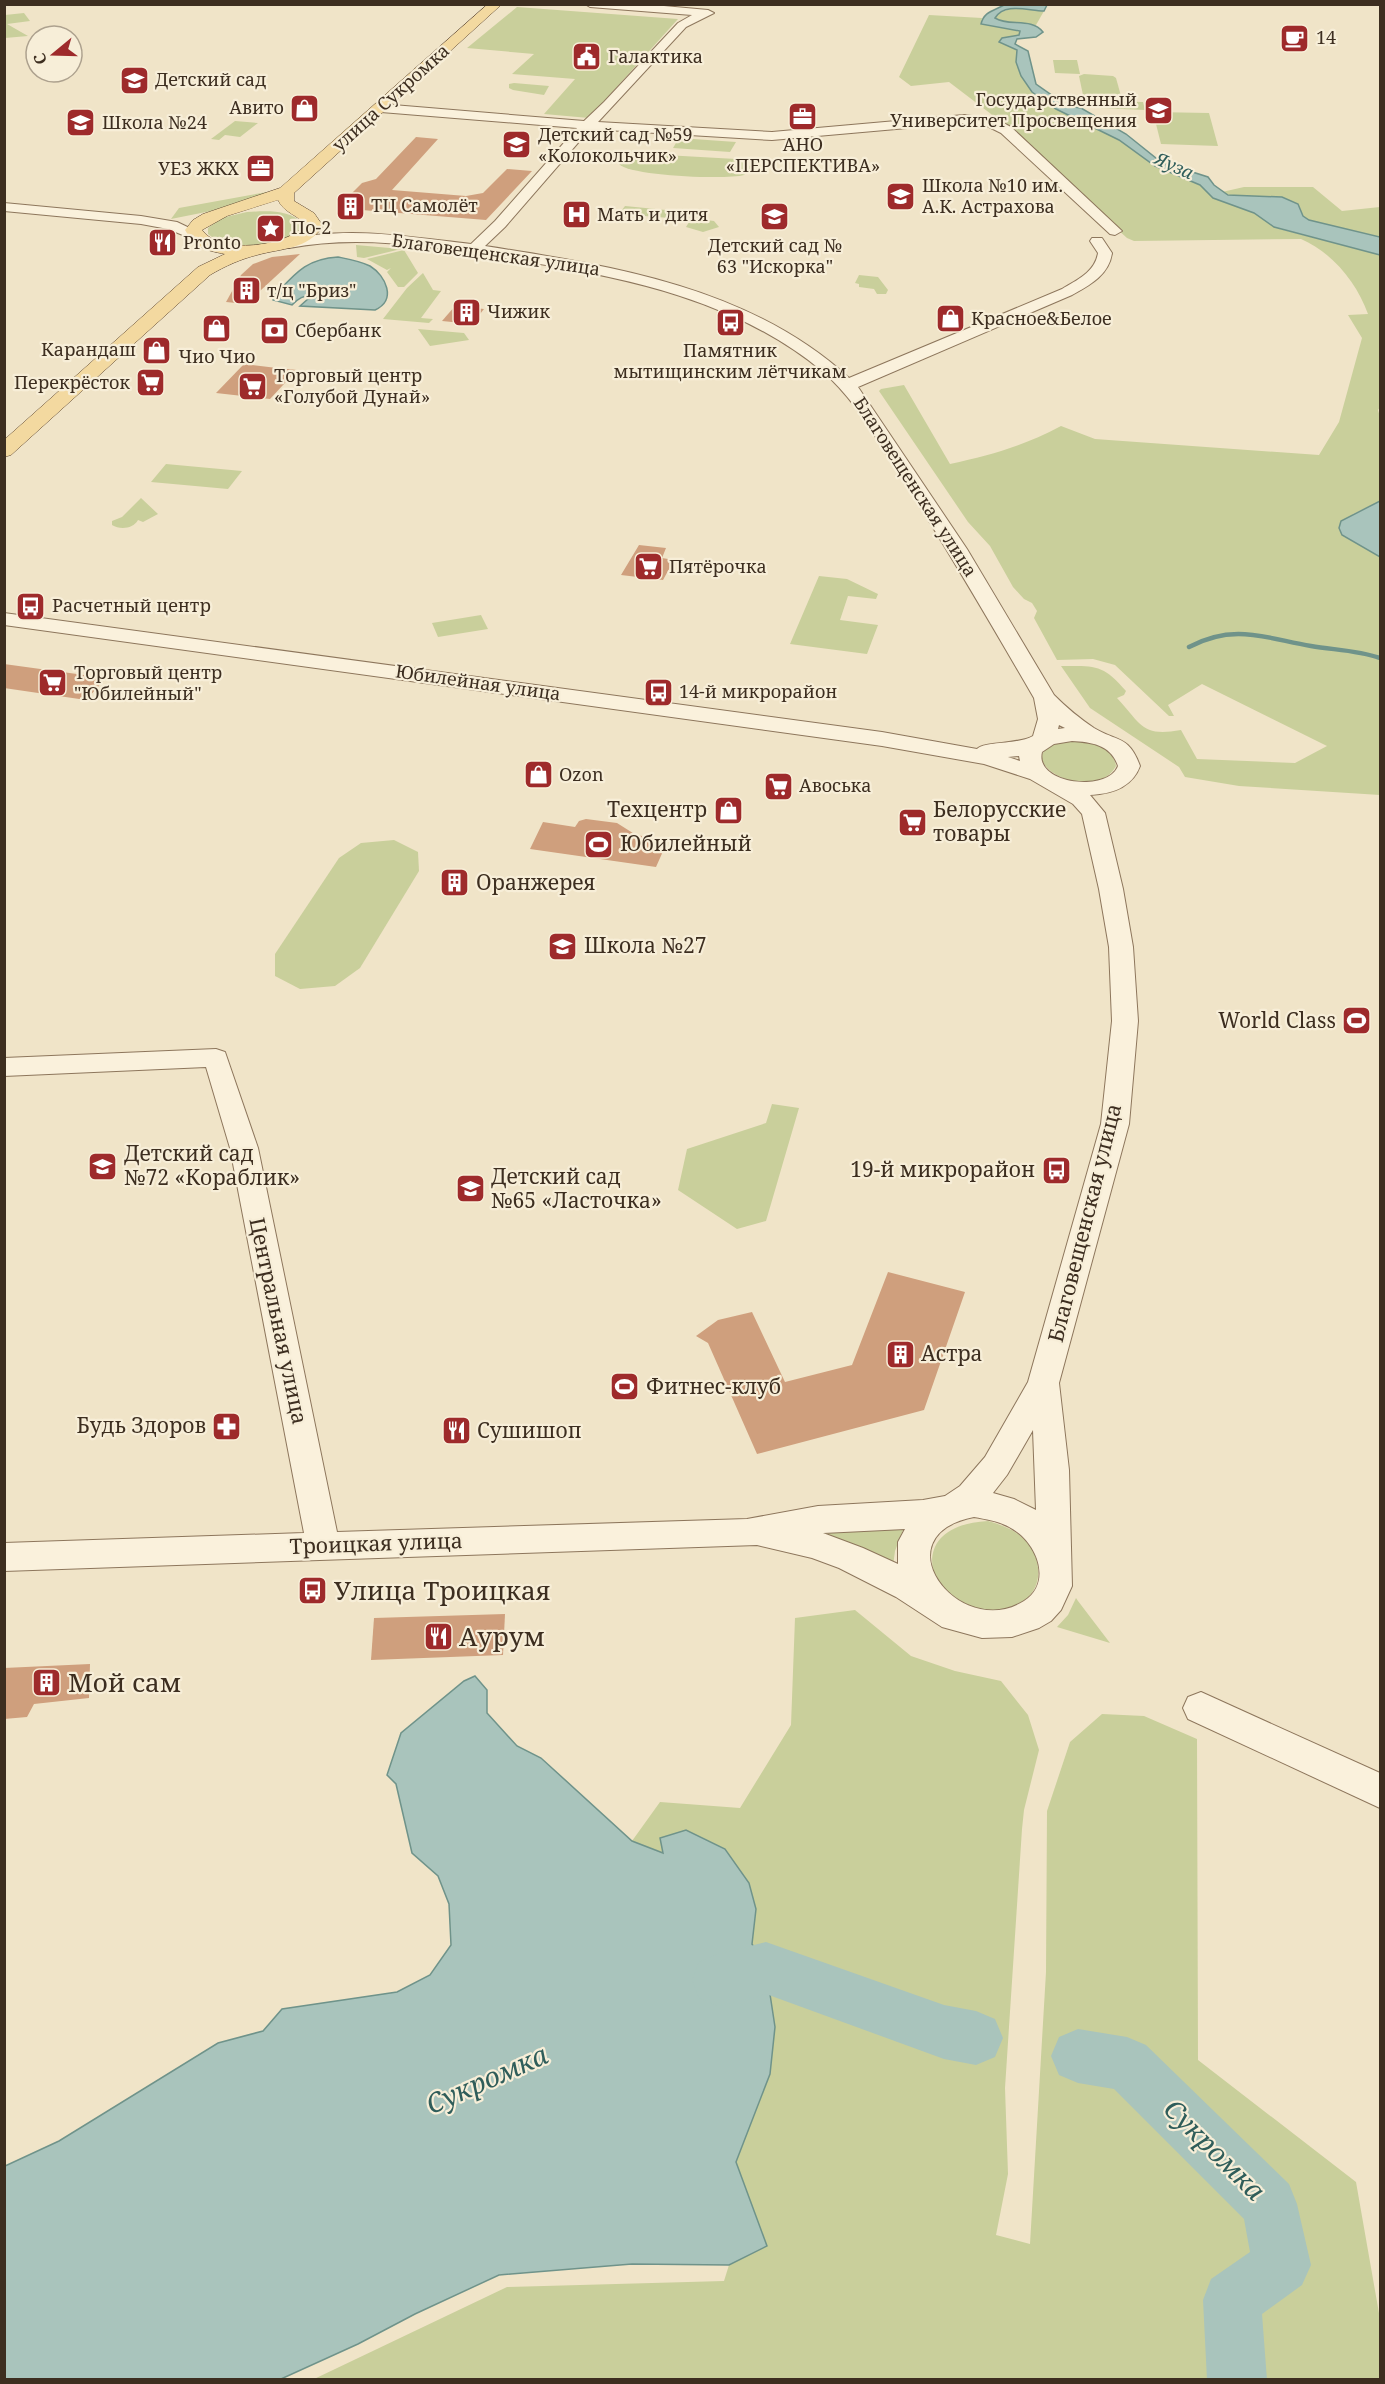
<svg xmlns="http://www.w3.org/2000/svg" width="1385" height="2384" font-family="'Noto Serif',serif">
<rect width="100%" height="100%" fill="#f0e4c8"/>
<g fill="#c9cf9b">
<path d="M517 7 678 19 589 118 544 114 575 79 512 74 534 54 467 48Z"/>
<path d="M1010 9 1013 8 1044 11 1036 25 1000 21 995 18 998 13Z"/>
<path d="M24 13 30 21 7 24 28 36 5 38V15Z"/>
<path d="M929 15 982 18 981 24 1020 31 1019 35 1000 40 1017 50 1021 76 1060 111 1119 140 1155 166 1200 185 1213 198 1254 213 1280 229 1380 255V407L1378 410 1380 417V501L1353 514 1342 535 1380 557V795L1239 786 1185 777 1179 767 1090 708 1061 666C1095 666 1103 664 1126 691L1124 695 1117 698C1142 725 1142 737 1181 730L1197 759 1295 763 1327 746 1202 684 1168 705 1174 716H1169L1115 665 1093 659 1057 660 1034 618 1037 611 1032 603 1024 599 1013 587 990 546 968 522 879 391 881 389 904 385 950 464C992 455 1023 446 1061 426L1095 439 1319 455 1339 422 1362 338 1348 315 1368 314C1357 283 1332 252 1301 239L1134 241 1127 238 991 114 949 82 911 86 899 77Z"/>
<path d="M1053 60H1077L1080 74 1055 73Z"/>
<path d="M1084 74 1113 76 1116 78 1121 96 1111 98 1083 95 1079 76Z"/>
<path d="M514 83 549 86 544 95 513 90 509 88V84Z"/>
<path d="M1097 101 1143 102 1145 110 1099 108Z"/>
<path d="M1153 112 1209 113 1218 146 1161 144Z"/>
<path d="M235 121 258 123 240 137 225 135 219 140 211 139Z"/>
<path d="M679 138 736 142 730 152 673 148Z"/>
<path d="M647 154 736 159 752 167 744 175C727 180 629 176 619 164L625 157Z"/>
<path d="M1244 187H1313L1342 211 1380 207V237L1309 220 1303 216 1298 204C1273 191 1245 204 1222 192Z"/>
<path d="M267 192 274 193 251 203 171 219 179 208Z"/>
<path d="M625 206 676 211 670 218 619 214Z"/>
<path d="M247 212C266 211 290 209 303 224V230C297 233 292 237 286 239 267 248 224 249 208 234V228L221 218Z"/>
<path d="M699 219 714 221 719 227 703 232 686 227 689 222Z"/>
<path d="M356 245 401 249 364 258 357 257Z"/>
<path d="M404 250 418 273 404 287H398L387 272 391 268 387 270 367 259Z"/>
<path d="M423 273 433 290 441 291 421 318 433 319 429 323 383 319 407 288Z"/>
<path d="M859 275 878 277 888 290 886 294H877L874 289 859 287V284L855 283Z"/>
<path d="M418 329 464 333 469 340 430 346Z"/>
<path d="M166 464 242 471 228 489 151 482Z"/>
<path d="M141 498 158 514 143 522 138 520C133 529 120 530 112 525V521L122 517Z"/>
<path d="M819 576 847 579 878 594 876 599 848 596 840 620 878 625 867 654 790 644Z"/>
<path d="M481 615 488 629 438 637 432 623Z"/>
<path d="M1071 741C1088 742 1113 745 1116 766 1091 811 994 751 1071 741Z"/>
<path d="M394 840 418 852 419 871 360 968 335 986 300 989 275 976V954L339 858 361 843Z"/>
<path d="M772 1104 799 1108 766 1221 737 1229 678 1190 687 1149 766 1123Z"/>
<path d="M988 1521C1001 1525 1014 1529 1024 1539 1043 1557 1045 1592 1018 1604 942 1639 885 1526 988 1521Z"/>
<path d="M905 1525 895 1551 893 1566 847 1542 807 1530Z"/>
<path d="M1076 1598 1078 1601 1110 1643 1057 1627 1068 1615Z"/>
<path d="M855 1610 911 1656 955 1671 1001 1681 1028 1715 1039 1750 1024 1810 1022 1829 1005 2088 1008 2174 996 2235 1030 2244 1046 1972 1047 1811 1070 1742 1102 1714 1144 1716 1197 1739 1198 2060 1356 2182 1380 2319V2379L312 2380 507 2287 724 2281 729 2265 766 2246 736 2162 770 2074 766 1968 752 1944 756 1909 664 1853 632 1841 660 1802 740 1808 791 1725 795 1618Z"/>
</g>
<g fill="#a9c4bc" stroke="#6f938a" stroke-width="1.5">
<path d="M1004 5H1047L1044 11C1028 11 1005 2 995 18 1009 27 1031 17 1043 32L1036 37 1017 39 1015 44 1028 51 1036 84 1060 101V105L1081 108 1126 134 1161 162 1208 177 1214 185 1228 195 1282 197 1298 204 1303 216 1309 220 1380 237V255L1274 227 1254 213 1213 198 1200 185 1155 166 1119 140 1056 109 1032 92 1021 76 1016 62 1017 50 999 42 1002 38 1019 35 1020 31 981 24C984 11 994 11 1004 5Z"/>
<path d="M338 257C348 259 360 261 370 266 386 276 397 300 375 310L300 306 308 299 319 296C309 294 299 297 292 305L273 300V297C295 274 305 259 338 257Z"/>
<path d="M1380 501V557L1342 535 1339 528 1341 521Z"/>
<path d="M475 1676 487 1690V1713L517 1746 541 1758 632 1841 663 1853 660 1838 686 1830 725 1849 749 1883 756 1909 752 1944 766 1968 775 2027 770 2074 736 2162 767 2246 729 2265 632 2264 499 2275 415 2314 358 2344 281 2379H5V2166L59 2141 218 2043 263 2031 282 2009 397 1992 430 1975 451 1945 449 1904 438 1876 412 1853 396 1784 387 1775 401 1733 464 1681Z"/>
</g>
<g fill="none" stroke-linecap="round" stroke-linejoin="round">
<path stroke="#6f938a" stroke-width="4.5" d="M1189 647C1234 623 1265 638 1311 646 1334 650 1357 650 1380 658"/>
<g fill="#a9c4bc" fill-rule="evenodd">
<path d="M766 1942 944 2005 976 2011 995 2019 1003 2038 995 2057 976 2065 944 2059 766 1994 718 2006 699 1998 692 1980 699 1962 718 1954Z"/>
<path d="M1078 2029 1127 2037 1146 2045 1289 2184 1297 2204 1311 2265 1302 2285 1262 2314 1267 2380H1207L1203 2300 1211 2279 1250 2252 1244 2219 1114 2089 1078 2083 1059 2075 1051 2056 1059 2037Z"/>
</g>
</g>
<g fill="#cf9f7d">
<path d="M416 137 438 139 392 190 466 196 483 193 507 169 532 171 486 220 337 208 362 183 376 179Z"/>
<path d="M300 254 246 304 226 302 241 275 253 264 272 257Z"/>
<path d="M455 306 484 309 472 324 442 321Z"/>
<path d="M244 364 277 368 297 370 270 399 216 393Z"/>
<path d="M639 545 666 548 662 558 674 560 663 580 621 575Z"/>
<path d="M4 664 106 678 86 700 4 688Z"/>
<path d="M586 819 617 823 636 835 668 840 656 867 530 849 543 822 575 827 579 821Z"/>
<path d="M888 1272 965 1292 924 1410 757 1454 708 1343 696 1336 718 1320 752 1312 785 1382 852 1365Z"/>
<path d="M505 1614 503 1655 371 1660 374 1618Z"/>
<path d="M90 1664 89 1698 34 1704 27 1717 4 1719V1668Z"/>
</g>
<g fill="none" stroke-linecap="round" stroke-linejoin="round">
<defs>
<g id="minor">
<path d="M585 4H642L708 10 714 13 686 27 598 122 772 132 964 115 995 119 1011 127 1122 231 1115 235 1110 234 1001 133 987 126 964 123 772 140 590 129 505 227 485 246C613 266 750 287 849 378L1062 289C1077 280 1095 272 1098 253L1090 241 1092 238H1102L1112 253C1109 275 1090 285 1072 295L858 387 967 549 1054 695C1067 708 1079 718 1094 728 1117 742 1129 735 1140 766 1132 788 1111 794 1090 795L1105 813 1123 889 1133 947 1138 1021 1129 1124 1059 1383 1069 1470 1072 1586 1061 1610 1051 1621 1039 1628 1012 1637 982 1638 942 1627 896 1597 839 1568 812 1558 757 1545 4 1571V1543L304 1533 230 1148 206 1067 4 1076V1058L216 1049 225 1052 258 1148 337 1532 747 1519 818 1506 923 1500 945 1496 960 1486 985 1457 1028 1382 1101 1124 1112 1021 1109 947 1099 889 1082 814 1073 804 1030 779 984 764 882 746 4 625V613L882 732 977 749C985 741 1017 745 1033 736L1038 719 1034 698C990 622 946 547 899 473 875 437 855 399 822 371 738 301 626 277 521 261 445 249 365 233 289 248L282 244 284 241C346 225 408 237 471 244L495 221 577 128 381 112 375 108 381 104 584 121 604 102 678 23 692 15 590 7ZM1059 725 1065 728 1058 729ZM1072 741C1092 742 1111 745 1118 766 1108 793 1034 784 1042 752L1054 744ZM1019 756 1020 761 1008 757ZM1033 1430 1036 1510 1014 1499 993 1493 1007 1475ZM974 1517C990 1520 1004 1522 1017 1532 1039 1548 1051 1584 1024 1601 960 1642 878 1536 974 1517ZM905 1529 898 1542V1564L863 1548 823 1533Z"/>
<path d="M4 203 141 216 177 222 200 233 202 236 195 240 168 229 141 224 4 211Z"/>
<path d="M1201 1692 1380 1773V1808L1188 1719 1183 1708 1188 1697Z"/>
</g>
<path id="major" d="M488 4H502L294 193V201L314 213 323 226C307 250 282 248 257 255 241 259 225 266 210 275L11 455 4 457V440L198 267 225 254C204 250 196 248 185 230L193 220 203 214 280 188ZM278 200C284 213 298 215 306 225 287 246 220 256 202 230L227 216Z"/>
</defs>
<use href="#minor" stroke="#8d765c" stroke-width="2"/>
<use href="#major" stroke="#5b4430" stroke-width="1"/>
<use href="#minor" fill="#faf1dc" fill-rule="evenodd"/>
<use href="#major" fill="#f3d9a0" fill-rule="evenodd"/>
</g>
<defs>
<symbol id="cafe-square" viewBox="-11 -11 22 22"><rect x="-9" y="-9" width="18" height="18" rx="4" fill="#9e2a2b" stroke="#f7eed8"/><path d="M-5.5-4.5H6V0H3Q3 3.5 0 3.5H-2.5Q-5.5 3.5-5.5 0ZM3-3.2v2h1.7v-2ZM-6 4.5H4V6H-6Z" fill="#fff"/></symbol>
<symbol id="civic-square" viewBox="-11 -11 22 22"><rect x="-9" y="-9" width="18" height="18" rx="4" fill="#9e2a2b" stroke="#f7eed8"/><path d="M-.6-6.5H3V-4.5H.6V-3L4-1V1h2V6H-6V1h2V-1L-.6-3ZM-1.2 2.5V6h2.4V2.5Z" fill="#fff"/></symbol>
<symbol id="school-square" viewBox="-11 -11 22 22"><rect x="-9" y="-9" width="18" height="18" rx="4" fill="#9e2a2b" stroke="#f7eed8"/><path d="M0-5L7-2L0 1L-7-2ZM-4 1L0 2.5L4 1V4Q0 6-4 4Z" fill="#fff"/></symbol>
<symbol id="shop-square" viewBox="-11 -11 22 22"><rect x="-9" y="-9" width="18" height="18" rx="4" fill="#9e2a2b" stroke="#f7eed8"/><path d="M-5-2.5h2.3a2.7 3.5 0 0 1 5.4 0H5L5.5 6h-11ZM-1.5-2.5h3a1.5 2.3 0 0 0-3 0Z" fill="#fff"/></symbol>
<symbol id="university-square" viewBox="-11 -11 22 22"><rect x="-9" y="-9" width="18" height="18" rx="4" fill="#9e2a2b" stroke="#f7eed8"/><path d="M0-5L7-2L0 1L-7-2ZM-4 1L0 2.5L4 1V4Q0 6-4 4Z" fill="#fff"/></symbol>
<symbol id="office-square" viewBox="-11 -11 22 22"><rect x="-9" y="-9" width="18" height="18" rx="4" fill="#9e2a2b" stroke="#f7eed8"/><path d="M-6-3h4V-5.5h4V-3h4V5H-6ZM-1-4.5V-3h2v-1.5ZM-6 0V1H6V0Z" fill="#fff"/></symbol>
<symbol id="building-square" viewBox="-11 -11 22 22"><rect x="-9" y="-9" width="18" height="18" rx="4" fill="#9e2a2b" stroke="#f7eed8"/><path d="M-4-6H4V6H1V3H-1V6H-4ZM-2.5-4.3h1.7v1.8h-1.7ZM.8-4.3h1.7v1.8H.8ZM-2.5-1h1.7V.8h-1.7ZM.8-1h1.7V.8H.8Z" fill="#fff"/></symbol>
<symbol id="hospital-square" viewBox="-11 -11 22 22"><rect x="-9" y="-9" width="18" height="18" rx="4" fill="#9e2a2b" stroke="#f7eed8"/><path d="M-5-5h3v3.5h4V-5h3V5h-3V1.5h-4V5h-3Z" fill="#fff"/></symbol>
<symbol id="sight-square" viewBox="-11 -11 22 22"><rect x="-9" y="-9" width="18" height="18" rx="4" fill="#9e2a2b" stroke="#f7eed8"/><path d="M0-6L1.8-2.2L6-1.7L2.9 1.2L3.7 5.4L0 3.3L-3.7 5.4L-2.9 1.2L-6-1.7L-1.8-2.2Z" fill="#fff"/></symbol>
<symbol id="restaurant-square" viewBox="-11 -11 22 22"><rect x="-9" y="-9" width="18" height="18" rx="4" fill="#9e2a2b" stroke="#f7eed8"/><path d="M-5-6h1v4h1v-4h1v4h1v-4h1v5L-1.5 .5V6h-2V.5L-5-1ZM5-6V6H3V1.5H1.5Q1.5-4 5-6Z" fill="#fff"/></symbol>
<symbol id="bus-square" viewBox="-11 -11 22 22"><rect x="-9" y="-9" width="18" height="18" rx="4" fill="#9e2a2b" stroke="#f7eed8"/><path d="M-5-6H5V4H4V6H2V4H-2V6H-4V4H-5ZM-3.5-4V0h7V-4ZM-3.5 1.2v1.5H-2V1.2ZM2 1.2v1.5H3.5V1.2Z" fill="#fff"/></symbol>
<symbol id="bank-square" viewBox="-11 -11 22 22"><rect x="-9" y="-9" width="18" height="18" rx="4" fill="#9e2a2b" stroke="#f7eed8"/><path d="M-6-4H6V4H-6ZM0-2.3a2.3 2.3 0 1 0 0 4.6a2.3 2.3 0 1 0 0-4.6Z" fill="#fff"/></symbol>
<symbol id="supermarket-square" viewBox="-11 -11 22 22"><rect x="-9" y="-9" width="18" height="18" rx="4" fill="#9e2a2b" stroke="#f7eed8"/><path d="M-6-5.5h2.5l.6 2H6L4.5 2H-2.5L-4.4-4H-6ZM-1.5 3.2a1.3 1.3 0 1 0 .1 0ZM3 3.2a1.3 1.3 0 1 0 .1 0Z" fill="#fff"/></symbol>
<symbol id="stadium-square" viewBox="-11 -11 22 22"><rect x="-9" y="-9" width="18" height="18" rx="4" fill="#9e2a2b" stroke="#f7eed8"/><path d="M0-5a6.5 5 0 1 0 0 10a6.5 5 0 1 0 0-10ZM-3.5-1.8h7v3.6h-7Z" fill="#fff"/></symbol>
<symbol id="pharmacy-square" viewBox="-11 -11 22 22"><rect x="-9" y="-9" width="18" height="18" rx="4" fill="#9e2a2b" stroke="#f7eed8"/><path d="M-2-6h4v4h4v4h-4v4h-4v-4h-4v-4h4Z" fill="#fff"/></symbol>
</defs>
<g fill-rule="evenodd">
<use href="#cafe-square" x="1278" y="22" width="33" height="33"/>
<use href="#civic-square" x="570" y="40" width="33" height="33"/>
<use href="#school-square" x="118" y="64" width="33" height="33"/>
<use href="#shop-square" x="288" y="92" width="33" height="33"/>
<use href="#university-square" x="1142" y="94" width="33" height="33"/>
<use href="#office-square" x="786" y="100" width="33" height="33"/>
<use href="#school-square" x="64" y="106" width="33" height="33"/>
<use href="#school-square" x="500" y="128" width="33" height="33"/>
<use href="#office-square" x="244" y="152" width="33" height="33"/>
<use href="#school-square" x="884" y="180" width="33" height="33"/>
<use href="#building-square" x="334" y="190" width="33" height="33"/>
<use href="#hospital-square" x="560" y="198" width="33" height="33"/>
<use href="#school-square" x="758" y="200" width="33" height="33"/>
<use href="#sight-square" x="254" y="212" width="33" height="33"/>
<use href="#restaurant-square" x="146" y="226" width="33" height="33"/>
<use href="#building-square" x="230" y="274" width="33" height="33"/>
<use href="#building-square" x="450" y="296" width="33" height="33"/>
<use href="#shop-square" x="934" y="302" width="33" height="33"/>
<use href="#bus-square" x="714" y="306" width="33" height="33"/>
<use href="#shop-square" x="200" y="312" width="33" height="33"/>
<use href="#bank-square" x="258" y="314" width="33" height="33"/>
<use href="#shop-square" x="140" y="334" width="33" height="33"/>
<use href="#supermarket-square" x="134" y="366" width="33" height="33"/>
<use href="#supermarket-square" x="236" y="370" width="33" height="33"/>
<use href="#supermarket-square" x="632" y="550" width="33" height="33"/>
<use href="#bus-square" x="14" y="590" width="33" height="33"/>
<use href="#supermarket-square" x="36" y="666" width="33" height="33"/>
<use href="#bus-square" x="642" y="676" width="33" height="33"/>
<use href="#shop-square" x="522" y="758" width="33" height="33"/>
<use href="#supermarket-square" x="762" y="770" width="33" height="33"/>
<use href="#shop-square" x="712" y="794" width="33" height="33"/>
<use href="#supermarket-square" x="896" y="806" width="33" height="33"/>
<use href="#stadium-square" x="582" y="828" width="33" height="33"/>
<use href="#building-square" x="438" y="866" width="33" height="33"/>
<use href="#school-square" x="546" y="930" width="33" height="33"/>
<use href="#stadium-square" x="1340" y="1004" width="33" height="33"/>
<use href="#school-square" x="86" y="1150" width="33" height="33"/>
<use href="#bus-square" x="1040" y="1154" width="33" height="33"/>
<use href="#school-square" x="454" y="1172" width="33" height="33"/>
<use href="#building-square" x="884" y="1338" width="33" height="33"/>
<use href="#stadium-square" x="608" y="1370" width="33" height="33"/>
<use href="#pharmacy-square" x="210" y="1410" width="33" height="33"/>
<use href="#restaurant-square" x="440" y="1414" width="33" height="33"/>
<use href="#bus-square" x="296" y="1574" width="33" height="33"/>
<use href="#restaurant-square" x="422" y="1620" width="33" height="33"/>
<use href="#building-square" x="30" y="1666" width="33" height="33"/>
</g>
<g text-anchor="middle" stroke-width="4.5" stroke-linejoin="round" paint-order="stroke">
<g font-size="18" fill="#3d2e20" stroke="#f7eed8" text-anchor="start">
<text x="1316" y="44">14</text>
<text x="608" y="63">Галактика</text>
<text x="155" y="86">Детский сад</text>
<text x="1137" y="106" text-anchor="end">Государственный<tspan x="1137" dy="21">Университет Просвещения</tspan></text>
<text x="284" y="114" text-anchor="end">Авито</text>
<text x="102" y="129">Школа №24</text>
<text x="538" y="141">Детский сад №59<tspan x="538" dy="21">«Колокольчик»</tspan></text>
<text x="803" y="151" text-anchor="middle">АНО<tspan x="803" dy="21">«ПЕРСПЕКТИВА»</tspan></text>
<text x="239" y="175" text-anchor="end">УЕЗ ЖКХ</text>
<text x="922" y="192">Школа №10 им.<tspan x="922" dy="21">А.К. Астрахова</tspan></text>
<text x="371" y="212">ТЦ Самолёт</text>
<text x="597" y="221">Мать и дитя</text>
<text x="291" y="234">По-2</text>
<text x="183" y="249">Pronto</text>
<text x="775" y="252" text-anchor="middle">Детский сад №<tspan x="775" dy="21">63 "Искорка"</tspan></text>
<text x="267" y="297">т/ц "Бриз"</text>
<text x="487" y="318">Чижик</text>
<text x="971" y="325">Красное&amp;Белое</text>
<text x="295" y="337">Сбербанк</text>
<text x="136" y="356" text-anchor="end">Карандаш</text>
<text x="730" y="357" text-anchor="middle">Памятник<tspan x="730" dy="21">мытищинским лётчикам</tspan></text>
<text x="217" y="363" text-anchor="middle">Чио Чио</text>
<text x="274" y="382">Торговый центр<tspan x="274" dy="21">«Голубой Дунай»</tspan></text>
<text x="130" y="389" text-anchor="end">Перекрёсток</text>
<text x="669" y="573">Пятёрочка</text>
<text x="52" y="612">Расчетный центр</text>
<text x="74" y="679">Торговый центр<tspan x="74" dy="21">"Юбилейный"</tspan></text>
<text x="679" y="698">14-й микрорайон</text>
<text x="559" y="781">Ozon</text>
<text x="799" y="792">Авоська</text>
</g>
<g font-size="18" fill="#3d2e20" stroke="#f7eed8">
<text transform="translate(391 98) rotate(-42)" y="6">улица Сукромка</text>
<text transform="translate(496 255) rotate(8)" y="6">Благовещенская улица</text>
<text transform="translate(915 487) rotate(57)" y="6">Благовещенская улица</text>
<text transform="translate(478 683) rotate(8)" y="6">Юбилейная улица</text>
</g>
<g font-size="18" font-style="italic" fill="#2f5d5a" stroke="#f7eed8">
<text transform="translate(1174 166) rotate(24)" y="6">Яуза</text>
</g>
<g font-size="21" fill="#3d2e20" stroke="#f7eed8" text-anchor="start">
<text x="707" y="817" text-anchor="end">Техцентр</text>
<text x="933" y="817">Белорусские<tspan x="933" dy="24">товары</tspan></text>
<text x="620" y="851">Юбилейный</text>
<text x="476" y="890">Оранжерея</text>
<text x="584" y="953">Школа №27</text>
<text x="1336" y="1028" text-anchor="end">World Class</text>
<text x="124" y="1161">Детский сад<tspan x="124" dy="24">№72 «Кораблик»</tspan></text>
<text x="1035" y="1177" text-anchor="end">19-й микрорайон</text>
<text x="491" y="1184">Детский сад<tspan x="491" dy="24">№65 «Ласточка»</tspan></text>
<text x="921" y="1361">Астра</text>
<text x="646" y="1394">Фитнес-клуб</text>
<text x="206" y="1433" text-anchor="end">Будь Здоров</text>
<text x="477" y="1438">Сушишоп</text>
</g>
<g font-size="21" fill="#3d2e20" stroke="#f7eed8">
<text transform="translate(1085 1223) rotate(-76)" y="7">Благовещенская улица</text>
<text transform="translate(278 1321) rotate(78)" y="7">Центральная улица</text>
<text transform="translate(376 1544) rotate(-2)" y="7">Троицкая улица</text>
</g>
<g font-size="26" fill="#3d2e20" stroke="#f7eed8" text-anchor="start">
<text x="334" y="1600">Улица Троицкая</text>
<text x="459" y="1646">Аурум</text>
<text x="68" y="1692">Мой сам</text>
</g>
<g font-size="27" font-style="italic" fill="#2f5d5a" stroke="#f7eed8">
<text transform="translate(487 2080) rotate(-24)" y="9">Сукромка</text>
<text transform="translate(1214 2150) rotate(45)" y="9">Сукромка</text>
</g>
</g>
<rect width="1385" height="2384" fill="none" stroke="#3d2e20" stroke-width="12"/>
<g transform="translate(54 54) rotate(251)"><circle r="28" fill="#f7eed8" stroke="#ada18e" stroke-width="1.5"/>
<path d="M0-4.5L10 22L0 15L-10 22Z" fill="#9e2a2b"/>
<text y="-9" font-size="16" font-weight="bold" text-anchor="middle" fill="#3d2e20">С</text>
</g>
</svg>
